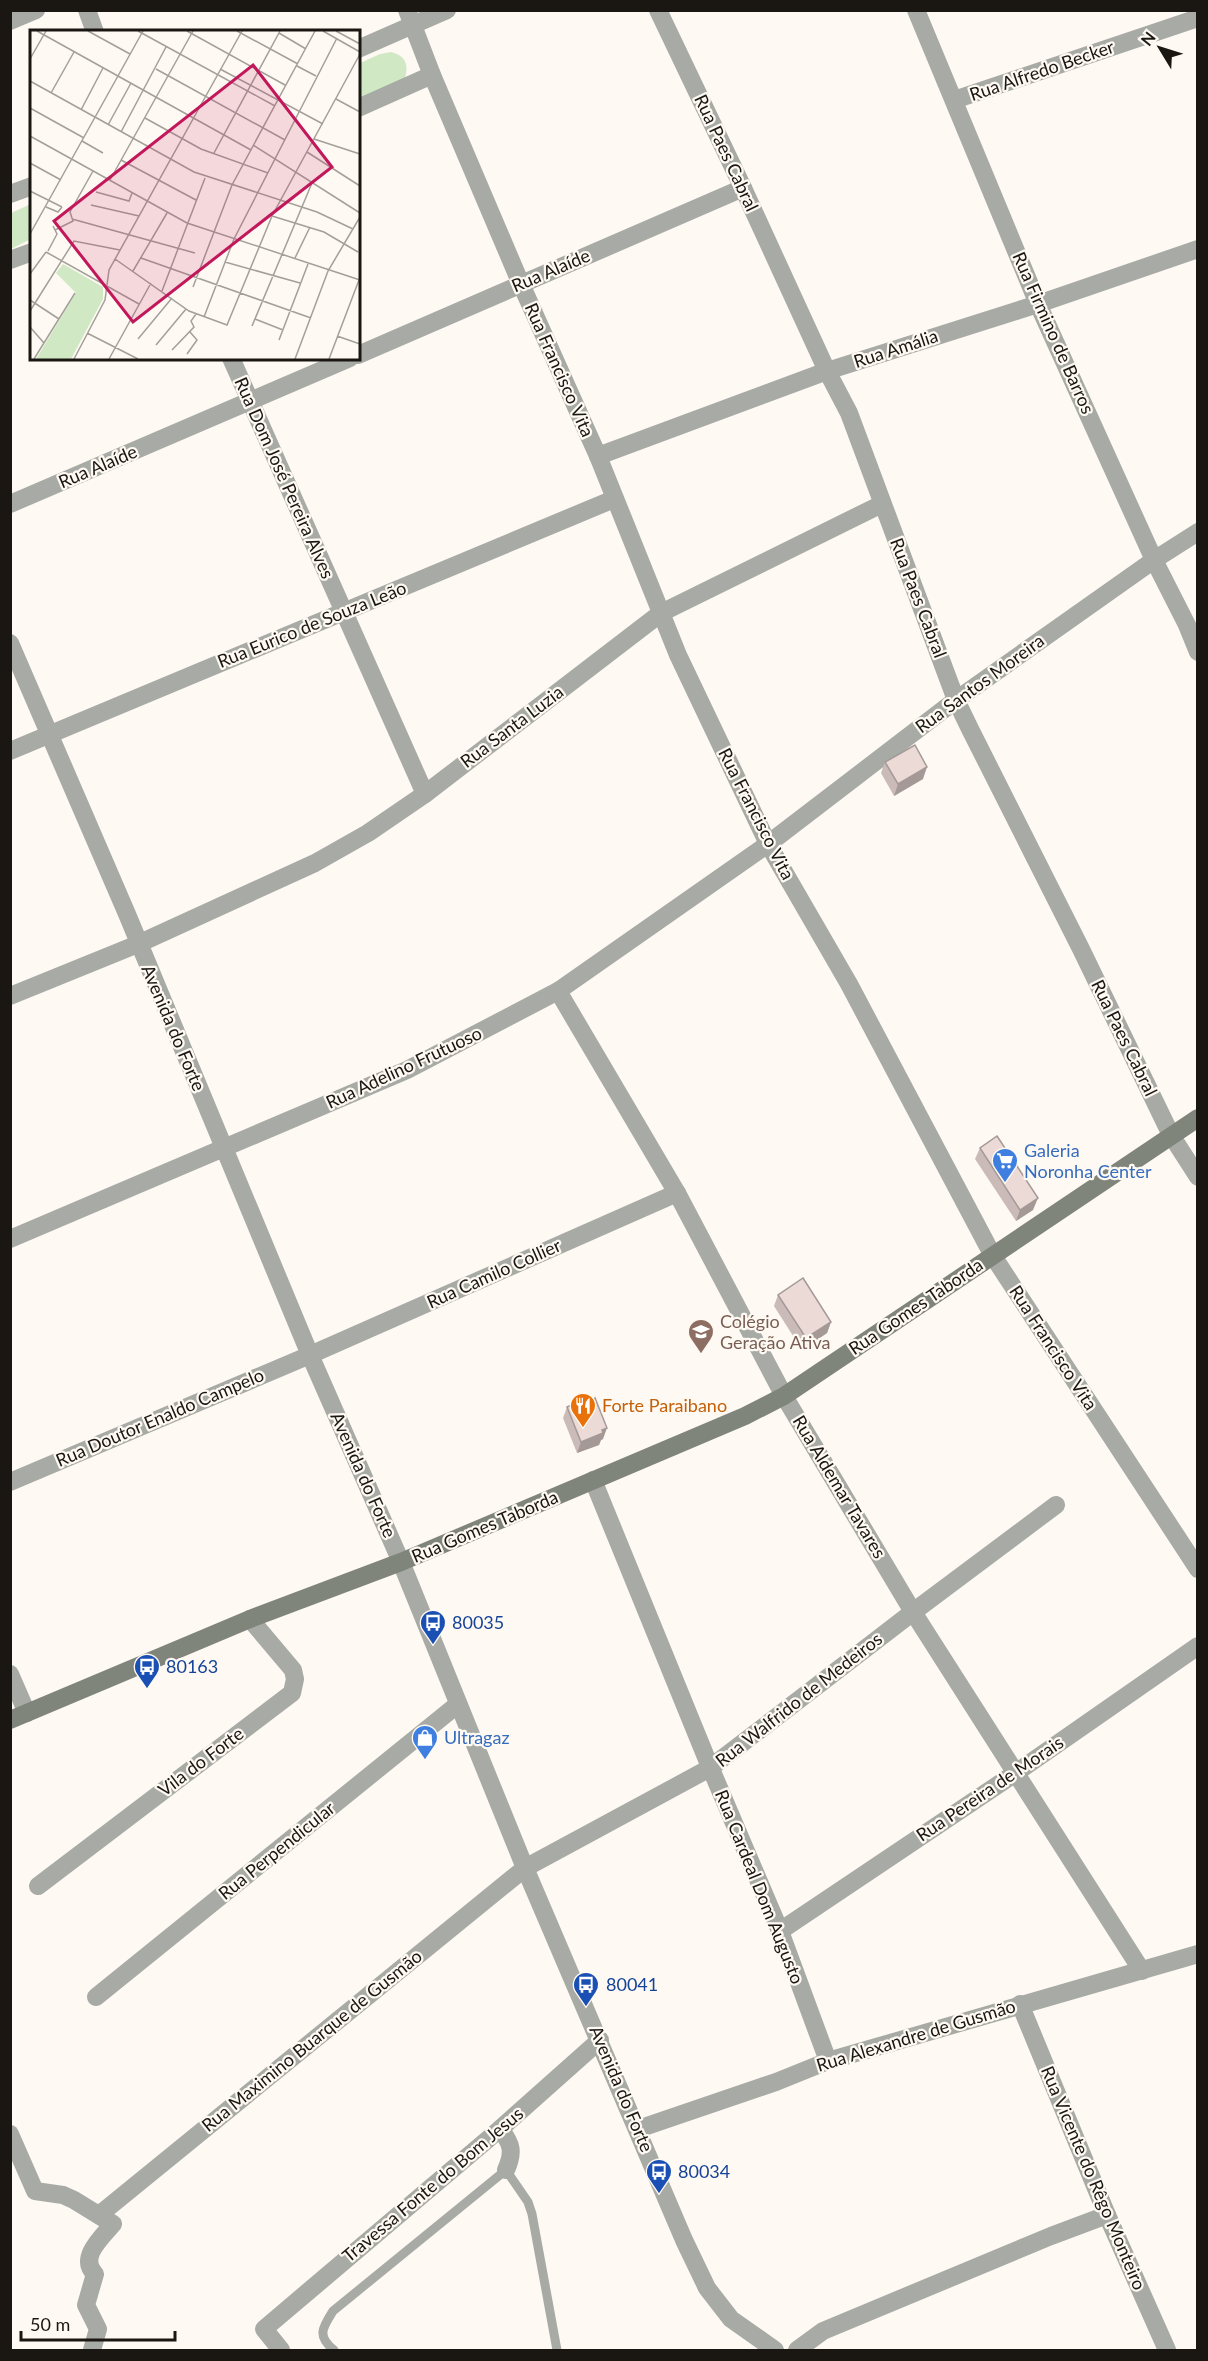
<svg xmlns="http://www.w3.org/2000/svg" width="1208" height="2361" font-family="Lato,sans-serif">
<rect width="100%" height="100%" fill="#fef9f2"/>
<g fill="#d0e9c4">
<path d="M391 52C405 55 409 65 405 78L359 102 358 64 380 54Z"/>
<path d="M31 204V239L11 249V213Z"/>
</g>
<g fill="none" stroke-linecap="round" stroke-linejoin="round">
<path stroke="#a8aba5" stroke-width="9" d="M334 2350C316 2336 323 2327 333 2311L506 2170 528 2202 532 2214 557 2350"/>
<g stroke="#a8aba5" stroke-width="18">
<path d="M87 10 95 32"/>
<path d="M407 10 432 75 521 284 598 456 678 655 768 844 849 984 993 1256 1198 1569"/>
<path d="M658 10 743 188 827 371 849 413 956 700 970 729 1081 949 1171 1135 1198 1177"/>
<path d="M916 10 1038 304 1154 560 1187 625 1198 652"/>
<path d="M10 21 36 10"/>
<path d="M358 49 447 10"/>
<path d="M954 100 1198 18"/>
<path d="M358 108 432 75"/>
<path d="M10 194 32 186"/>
<path d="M10 260 32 252"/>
<path d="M358 355 743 188"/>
<path d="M231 358 425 794"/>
<path d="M598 456 827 371 1038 304 1198 249"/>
<path d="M10 504 350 358"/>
<path d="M10 751 614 499"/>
<path d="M558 991 677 1193 784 1396 913 1612 1142 1971"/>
<path d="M10 996 138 944 315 863 368 833 425 794 661 613 882 504"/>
<path d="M10 1239 407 1070 558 991 768 844 956 700 1154 560 1198 532"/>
<path d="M593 1480 708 1762 780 1931 828 2061"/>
<path d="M10 1482 310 1355 677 1193"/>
<path d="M10 1674 27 1713"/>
<path d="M38 1886 292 1693 295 1679 293 1670 250 1619"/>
<path d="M780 1931 1017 1772 1198 1646"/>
<path d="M96 1997 457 1705"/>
<path d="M1020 2004 1107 2215 1167 2350"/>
<path d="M500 2129C512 2144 514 2152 506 2170"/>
<path d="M638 2129 776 2082 828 2061 1198 1954"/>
<path d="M10 2134 35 2191 63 2195 74 2200 113 2224C102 2237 78 2258 95 2274L86 2305 98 2329 92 2350"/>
<path d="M99 2215 525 1868 710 1768 913 1612 1056 1505"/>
<path d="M281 2350 264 2329 500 2129 600 2040"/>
<path d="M797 2350 823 2331 1051 2236 1107 2215"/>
</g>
<path stroke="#a8aba5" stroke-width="18" d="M10 643 127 914 310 1355 401 1562 525 1868 684 2240 707 2288 731 2319 775 2350"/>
<path stroke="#80857c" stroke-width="18" d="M10 1720 250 1619 401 1562 745 1416 784 1396 1198 1118"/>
</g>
<g fill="#cabbb8">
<path d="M885 762 923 779 894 796 881 773Z"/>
<path d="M980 1148 1033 1210 1016 1221 975 1159Z"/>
<path d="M778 1295 831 1322 827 1333 802 1350 774 1306Z"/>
<path d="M567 1407 603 1439 601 1440 599 1445 577 1453 563 1418Z"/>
</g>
<g fill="#a49996">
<path d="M927 767 923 779 894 796 898 784Z"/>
<path d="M1038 1198 1033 1210 1016 1221 1020 1210Z"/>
<path d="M831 1322 827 1333 802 1350 806 1338Z"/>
<path d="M607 1428 603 1439 601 1440 599 1445 577 1453 581 1442Z"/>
</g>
<g fill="#ebdad6" stroke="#a49996" stroke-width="1.5">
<path d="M915 745 927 767 898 784 885 762Z"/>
<path d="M997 1136 1038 1198 1020 1210 980 1148Z"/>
<path d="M803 1278 831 1322 806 1338 778 1295Z"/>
<path d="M591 1397 592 1400 595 1398 607 1428 602 1430 603 1433 581 1442 567 1407Z"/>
</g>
<defs>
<symbol id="supermarket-pin" viewBox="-11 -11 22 30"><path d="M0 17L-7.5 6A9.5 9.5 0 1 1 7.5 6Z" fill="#3f7fe0" stroke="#fef9f2"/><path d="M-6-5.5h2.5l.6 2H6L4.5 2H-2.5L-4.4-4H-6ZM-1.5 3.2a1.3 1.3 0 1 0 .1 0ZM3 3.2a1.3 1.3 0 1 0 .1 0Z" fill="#fff"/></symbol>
<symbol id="school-pin" viewBox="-11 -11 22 30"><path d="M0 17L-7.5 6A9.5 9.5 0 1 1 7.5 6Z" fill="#8d6e63" stroke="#fef9f2"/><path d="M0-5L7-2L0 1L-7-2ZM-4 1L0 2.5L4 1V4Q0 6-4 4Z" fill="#fff"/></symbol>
<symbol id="restaurant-pin" viewBox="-11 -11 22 30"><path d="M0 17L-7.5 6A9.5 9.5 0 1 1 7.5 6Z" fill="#e8710a" stroke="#fef9f2"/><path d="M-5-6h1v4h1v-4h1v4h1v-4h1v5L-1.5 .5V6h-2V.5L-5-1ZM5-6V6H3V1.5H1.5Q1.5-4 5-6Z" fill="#fff"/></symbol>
<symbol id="bus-pin" viewBox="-11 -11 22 30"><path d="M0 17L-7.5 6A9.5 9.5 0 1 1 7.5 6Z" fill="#1a4fb4" stroke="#fef9f2"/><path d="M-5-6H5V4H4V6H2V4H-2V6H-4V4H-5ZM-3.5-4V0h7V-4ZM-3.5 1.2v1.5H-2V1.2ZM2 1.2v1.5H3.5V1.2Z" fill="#fff"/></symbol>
<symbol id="shop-pin" viewBox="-11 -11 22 30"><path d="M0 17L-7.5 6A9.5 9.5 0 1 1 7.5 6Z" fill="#3f7fe0" stroke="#fef9f2"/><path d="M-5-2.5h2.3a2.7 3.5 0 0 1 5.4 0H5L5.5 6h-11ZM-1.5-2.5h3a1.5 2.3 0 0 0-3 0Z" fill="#fff"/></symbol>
</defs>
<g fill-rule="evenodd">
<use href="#supermarket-pin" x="990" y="1146" width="30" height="40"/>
<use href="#school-pin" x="686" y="1317" width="30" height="40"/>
<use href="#restaurant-pin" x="568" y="1391" width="30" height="40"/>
<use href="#bus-pin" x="418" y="1608" width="30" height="40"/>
<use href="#bus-pin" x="132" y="1652" width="30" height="40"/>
<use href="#shop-pin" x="410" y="1723" width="30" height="40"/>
<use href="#bus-pin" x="571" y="1970" width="30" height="40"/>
<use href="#bus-pin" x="644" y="2157" width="30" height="40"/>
</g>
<g text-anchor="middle" stroke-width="4.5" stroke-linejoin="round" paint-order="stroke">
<g font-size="18" fill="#1a1713" stroke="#fef9f2">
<text transform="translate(1042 71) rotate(-19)" y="6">Rua Alfredo Becker</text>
<text transform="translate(726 153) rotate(65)" y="6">Rua Paes Cabral</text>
<text transform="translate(551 271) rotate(-23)" y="6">Rua Alaíde</text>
<text transform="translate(1053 333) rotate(66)" y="6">Rua Firmino de Barros</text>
<text transform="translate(896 349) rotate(-18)" y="6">Rua Amália</text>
<text transform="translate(559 370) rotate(66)" y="6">Rua Francisco Vita</text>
<text transform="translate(98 467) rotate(-23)" y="6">Rua Alaíde</text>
<text transform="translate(284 478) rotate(66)" y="6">Rua Dom José Pereira Alves</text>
<text transform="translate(918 598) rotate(69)" y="6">Rua Paes Cabral</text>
<text transform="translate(312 625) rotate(-22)" y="6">Rua Eurico de Souza Leão</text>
<text transform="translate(980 684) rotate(-36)" y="6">Rua Santos Moreira</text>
<text transform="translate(512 727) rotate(-37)" y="6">Rua Santa Luzia</text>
<text transform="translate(756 814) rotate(63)" y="6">Rua Francisco Vita</text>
<text transform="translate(173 1028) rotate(67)" y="6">Avenida do Forte</text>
<text transform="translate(1124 1038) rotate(64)" y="6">Rua Paes Cabral</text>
<text transform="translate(404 1068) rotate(-25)" y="6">Rua Adelino Frutuoso</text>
<text transform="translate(494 1274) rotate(-24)" y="6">Rua Camilo Collier</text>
<text transform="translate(916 1307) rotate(-34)" y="6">Rua Gomes Taborda</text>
<text transform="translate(1053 1348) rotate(57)" y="6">Rua Francisco Vita</text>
<text transform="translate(160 1418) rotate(-23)" y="6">Rua Doutor Enaldo Campelo</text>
<text transform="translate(363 1475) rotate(66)" y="6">Avenida do Forte</text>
<text transform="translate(839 1487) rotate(59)" y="6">Rua Aldemar Tavares</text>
<text transform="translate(485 1527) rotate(-23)" y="6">Rua Gomes Taborda</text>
<text transform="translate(799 1700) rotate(-38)" y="6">Rua Walfrido de Medeiros</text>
<text transform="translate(201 1762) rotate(-37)" y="6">Vila do Forte</text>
<text transform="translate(990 1789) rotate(-34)" y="6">Rua Pereira de Morais</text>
<text transform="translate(277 1851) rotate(-39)" y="6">Rua Perpendicular</text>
<text transform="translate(759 1887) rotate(68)" y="6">Rua Cardeal Dom Augusto</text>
<text transform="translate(916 2036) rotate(-17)" y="6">Rua Alexandre de Gusmão</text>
<text transform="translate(312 2041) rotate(-39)" y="6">Rua Maximino Buarque de Gusmão</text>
<text transform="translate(621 2089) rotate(67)" y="6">Avenida do Forte</text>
<text transform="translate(1093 2178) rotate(67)" y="6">Rua Vicente do Rêgo Monteiro</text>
<text transform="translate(433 2185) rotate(-40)" y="6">Travessa Fonte do Bom Jesus</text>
</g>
<g font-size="18" fill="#366cbe" stroke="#fef9f2" text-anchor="start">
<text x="1024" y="1157">Galeria<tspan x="1024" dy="21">Noronha Center</tspan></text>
<text x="444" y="1744">Ultragaz</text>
</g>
<g font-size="18" fill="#785e54" stroke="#fef9f2" text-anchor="start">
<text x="720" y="1328">Colégio<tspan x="720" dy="21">Geração Ativa</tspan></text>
</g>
<g font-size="18" fill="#c56008" stroke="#fef9f2" text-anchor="start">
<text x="602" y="1412">Forte Paraibano</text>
</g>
<g font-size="18" fill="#164399" stroke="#fef9f2" text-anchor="start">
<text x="452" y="1629">80035</text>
<text x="166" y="1673">80163</text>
<text x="606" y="1991">80041</text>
<text x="678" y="2178">80034</text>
</g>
</g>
<g transform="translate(30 30)">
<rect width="330" height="330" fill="#fef9f2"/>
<path d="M33 234 73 257V269L41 329H6L46 263 26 243Z" fill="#d0e9c4"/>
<path fill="none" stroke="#a39f99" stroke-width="1.5" d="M7 1 221 120M58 1 100 24M108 1 245 76M157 1 255 55M207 1 268 34M293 1 330 22M306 1 330 14M249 3 276 19M0 29 16 1M267 36 286 46M126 39 255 110M190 39 293 94M0 51 164 142 287 182 323 199M21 63 44 22M306 69 330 82M0 78 54 108M51 80 73 38M115 88 171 119 238 143M78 95 101 53M91 102 136 17M0 106 157 193 330 250M284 109 330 124M52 111 73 123M223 115 330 183M277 122 330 156M184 123 250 1M91 130 166 170M0 133 31 150M80 150 163 1M0 161 32 177M66 162 99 171 102 163M61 175 109 186M16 177 28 182 32 177M242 186 294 202 328 222M42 189 165 223M25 200 43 191 40 182 63 141M0 204 113 1M18 221 27 204 23 196M16 222 109 274M111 228 281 288M265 228 280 197M85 229 159 281 197 295 242 186 330 24M195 232 270 253M103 241 137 183M0 244 16 222M163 257 202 155 285 1M132 261 175 148M0 270 29 289M0 281 44 211 90 220M174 287 204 209 307 8M225 289 253 300M222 296 282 153M0 297 14 313M57 303 108 329M307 306 330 314M108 309 142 268M249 310 278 234M126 315 156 279M142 320 164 297 161 291 166 284M157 324 167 310 160 302M4 329 45 263M44 329 75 270 79 240 212 1M79 329 121 253M265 329 298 241 330 187M299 329 329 250"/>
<path fill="#c2185b" fill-opacity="0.15" stroke="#c2185b" stroke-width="3" d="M223 35 302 137 103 292 24 191Z"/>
<rect width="330" height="330" fill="none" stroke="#1a1713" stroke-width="3"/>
</g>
<rect width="1208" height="2361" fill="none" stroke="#1a1713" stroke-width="24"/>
<g transform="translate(1160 48) rotate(308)" stroke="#fef9f2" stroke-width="4.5" paint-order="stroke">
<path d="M0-4.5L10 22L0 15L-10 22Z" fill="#1a1713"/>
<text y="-9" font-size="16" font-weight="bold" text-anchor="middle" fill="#1a1713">N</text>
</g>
<path d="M21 2331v9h154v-9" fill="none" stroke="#1a1713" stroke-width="3"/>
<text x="30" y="2331" font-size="18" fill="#1a1713" stroke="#fef9f2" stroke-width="4.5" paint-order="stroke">50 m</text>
</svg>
